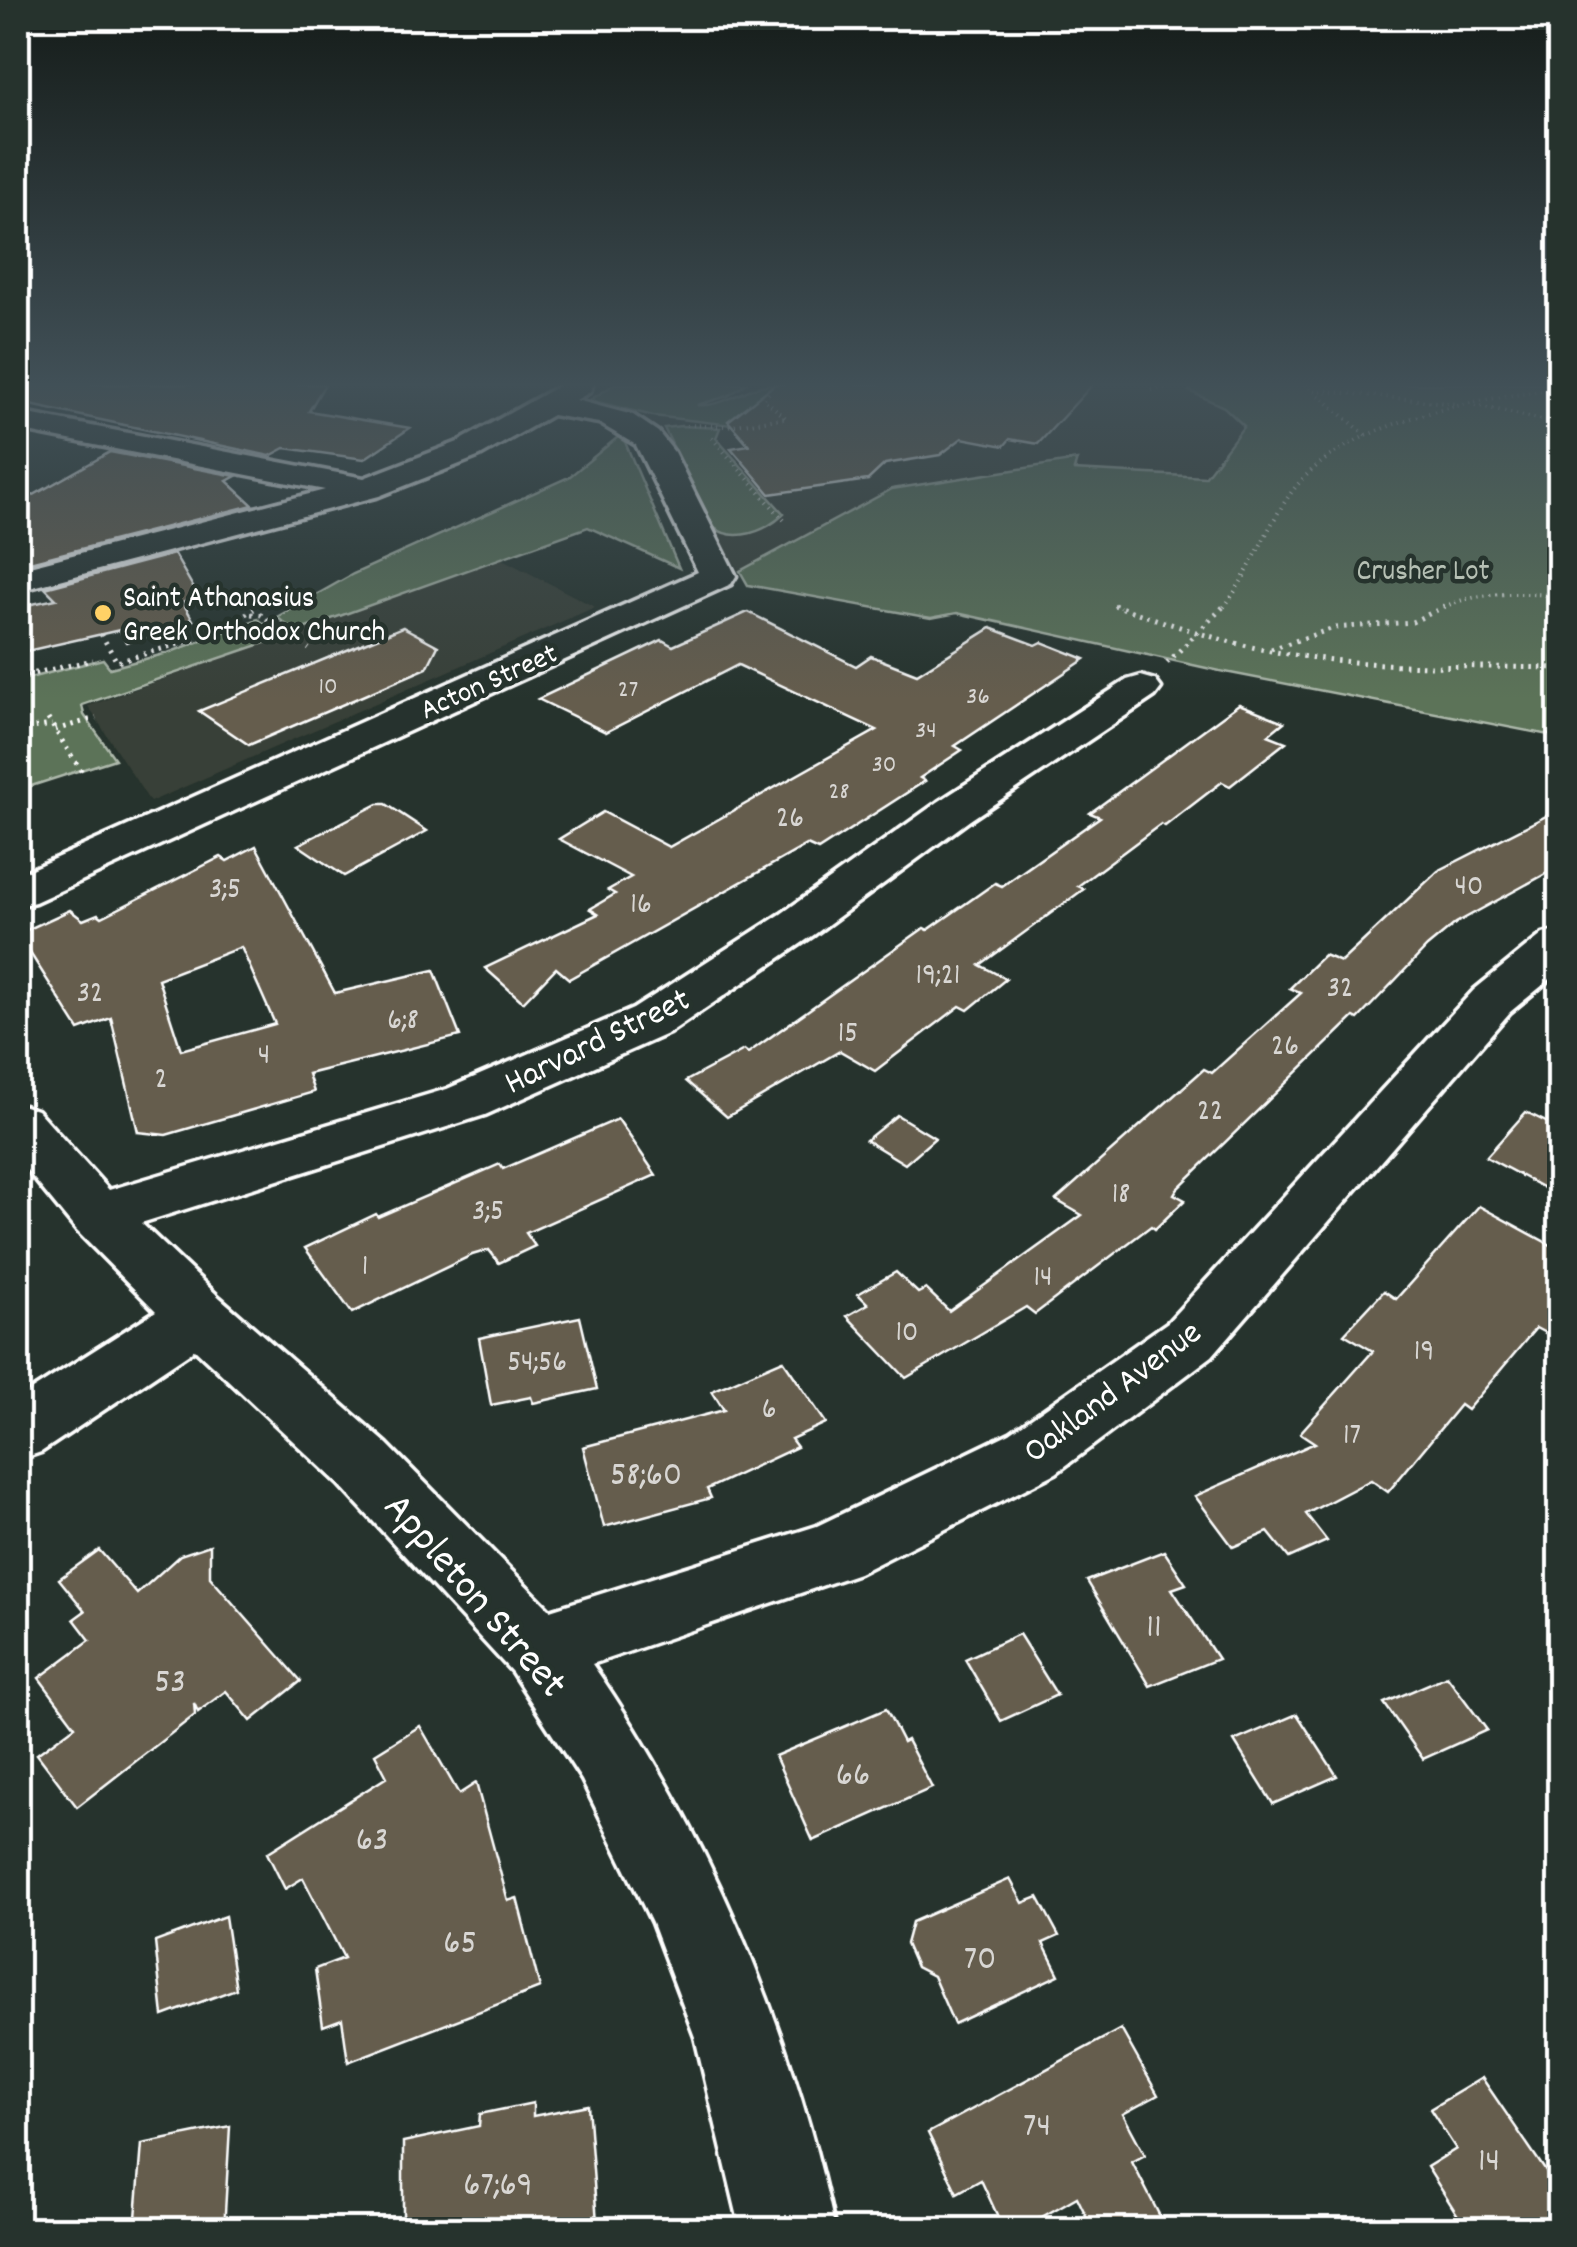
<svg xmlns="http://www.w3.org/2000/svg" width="1577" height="2247" font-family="Dekko,sans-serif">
<rect width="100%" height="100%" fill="#26332d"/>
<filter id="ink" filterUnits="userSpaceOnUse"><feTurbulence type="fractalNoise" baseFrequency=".01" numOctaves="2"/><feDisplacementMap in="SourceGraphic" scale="20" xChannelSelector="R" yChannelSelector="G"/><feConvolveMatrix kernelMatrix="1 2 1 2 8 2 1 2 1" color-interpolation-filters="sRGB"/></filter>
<g filter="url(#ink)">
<g fill="#394037">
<path d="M608 384H1418L1138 654 957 613 931 618 748 585 692 496 662 432 645 419 587 405 582 400Z"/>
<path d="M502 559 595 607 150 802 88 706Z"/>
</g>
<g fill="#5c7358" stroke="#aeb9ac" stroke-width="2.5">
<path d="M615 384H746L728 396 697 405C725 408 748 384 775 384L732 425 653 416 590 400Z"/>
<path d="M1195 384H1559V737L1220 671 957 613 931 618 748 585 740 571 892 489 1077 460 1074 470 1205 477 1244 426 1224 407 1189 391Z"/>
<path d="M681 426 720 428 716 438 784 514C766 531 735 544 713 527L664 428Z"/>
<path d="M618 437 625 442 679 568 588 527 295 632 277 617 353 574 569 477Z"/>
<path d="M258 619 282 637 82 705 84 715 115 759 22 789 18 783V681L103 659 110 668 168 653Z"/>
</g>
<g fill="#655d4e" stroke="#fff" stroke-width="2.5" fill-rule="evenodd">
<path d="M23 384H325L309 411 410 428 364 459 285 448 270 456 21 403Z"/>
<path d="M775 384H1093L1038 444 1010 439 1004 446 962 438 940 455 885 464 868 480 770 494 731 448 749 445 728 421Z"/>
<path d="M110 452 236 476 227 481 253 505 22 564 18 560V504Z"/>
<path d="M174 554 197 594 183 603 193 620 168 625 171 631 126 642 120 630 18 653V607L56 599 45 588Z"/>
<path d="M748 612 856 666 871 656 917 674 991 628 1036 645 1042 642 1085 659 955 746 962 750 920 778 925 781 818 850 807 845 569 979 556 968 523 1002 485 968 598 914 590 909 615 894 608 890 631 877 559 839 603 812 669 847 877 730 738 665 606 732 538 699 662 640 673 646Z"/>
<path d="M403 627 438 646 427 668 249 745 199 711Z"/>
<path d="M1239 704 1284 722 1268 735 1286 742 1230 786 1222 782 1165 826 1161 824 1078 886 1084 889 980 965 1006 979 968 1010 960 1006 875 1071 840 1051 727 1117 686 1081 744 1050 748 1053 924 928 928 930 995 883 1002 886 1100 817 1090 813Z"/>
<path d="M378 804H386L427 831 344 876 298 845Z"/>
<path d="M1560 809V866L1456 923 1427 947 1358 1019 1354 1017 1177 1189 1174 1194 1185 1200 1155 1229 1151 1226 1035 1314 1026 1307 906 1378 847 1316 868 1304 858 1294 896 1272 918 1293 926 1289 949 1311 1082 1215 1056 1200 1204 1069 1212 1073 1301 993 1290 988 1324 955 1341 962 1438 871Z"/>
<path d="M256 846 335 993 434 970 460 1036 308 1074 314 1092 166 1135 138 1132 111 1018 79 1030 18 934 70 910 83 920 98 914 102 917 221 857 227 861ZM241 947 275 1024 181 1050 158 979Z"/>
<path d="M1526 1112 1560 1129V1171L1544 1188 1486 1157Z"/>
<path d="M897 1115 935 1138 905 1164 866 1140Z"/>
<path d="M618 1119 656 1175 526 1233 535 1246 499 1263 489 1250 472 1255 352 1313 305 1248 376 1214 378 1217 500 1164 503 1169Z"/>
<path d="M1479 1206 1560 1250V1341L1536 1328 1467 1410 1460 1405 1388 1492 1371 1480 1306 1514 1327 1541 1289 1558 1268 1532 1233 1547 1195 1496 1315 1443 1300 1433 1373 1351 1344 1334 1384 1291 1396 1299Z"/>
<path d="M580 1317 597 1389 533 1403 531 1397 491 1405 479 1338Z"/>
<path d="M783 1360 826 1423 791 1439 797 1447 707 1489 711 1498 604 1527 583 1447 724 1410 712 1391Z"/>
<path d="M210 1545V1577L301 1681 251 1721 226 1691 198 1712 194 1703 195 1715 77 1807 37 1754 75 1726 39 1678 90 1640 74 1619 85 1611 59 1579 99 1550 137 1594 180 1555Z"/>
<path d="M1164 1551 1186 1584 1172 1589 1218 1659 1150 1686 1087 1581Z"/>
<path d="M1019 1634 1057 1695 1001 1721 965 1659Z"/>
<path d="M1447 1676 1487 1730 1423 1759 1384 1703Z"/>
<path d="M886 1709 903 1742 907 1740 932 1788 813 1841 775 1756Z"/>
<path d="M1297 1714 1337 1776 1273 1804 1234 1741Z"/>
<path d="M420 1726 459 1794 476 1783 508 1901 517 1898 540 1988 348 2062 342 2019 323 2026 315 1969 344 1958 303 1878 285 1889 267 1853 387 1777 375 1754Z"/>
<path d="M1010 1879 1023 1903 1038 1897 1059 1936 1043 1943 1059 1975 954 2024 933 1976 916 1967 906 1944 912 1922Z"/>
<path d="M225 1916 236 1989 163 2016 155 1942Z"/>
<path d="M1121 2029 1158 2095 1123 2114 1145 2155 1132 2162 1167 2230H1093L1077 2197 1019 2230H1004L981 2180 957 2193 928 2133Z"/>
<path d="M1482 2078 1560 2192V2230H1467L1427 2167 1456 2149 1430 2109Z"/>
<path d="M533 2103V2116L588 2105 597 2222 563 2230H403V2142L479 2126 480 2114Z"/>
<path d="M230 2126 224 2230H135L142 2144Z"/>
</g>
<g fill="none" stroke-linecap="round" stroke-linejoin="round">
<defs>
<g id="minor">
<path d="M562 384H593L590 392 576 400 633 415 658 432 674 452 736 576 731 584 35 902 18 906V875L698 572 636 445 599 423 552 415 480 456 379 496 18 591V569L325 490 18 430V412L364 478 458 442Z"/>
<path d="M1141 676 1155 680 1161 688 1155 696 970 820 815 934 669 1033 485 1115 141 1223 220 1298 387 1444 550 1610 817 1526 1010 1433 1168 1322 1474 990 1543 934 1560 930V971L1510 1012 1212 1356 1056 1473 859 1573 592 1664C709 1832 792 2029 835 2230H741L695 2037 652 1923 582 1780 512 1672 339 1484 195 1349 41 1452 18 1460V1399L156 1311 76 1230 18 1159V1104L37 1110 109 1190 447 1089 633 1009 781 914 938 802 1127 680Z"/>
</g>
</defs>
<use href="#minor" stroke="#fff" stroke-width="7"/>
<g stroke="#fff" stroke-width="4" stroke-dasharray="1 5" stroke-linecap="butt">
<path d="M1305 384 1366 435"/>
<path d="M1152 390 1186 384"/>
<path d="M1315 390 1457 404"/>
<path d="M769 393 763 398 786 418"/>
<path d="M1475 405 1560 424"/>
<path d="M687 425 727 426 786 418"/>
<path d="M712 438 784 520"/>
<path d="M1114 605 1120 607"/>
<path d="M1224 607C1251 572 1265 529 1291 493 1343 421 1478 398 1560 389"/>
<path d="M1444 607C1480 590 1521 594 1560 595"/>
</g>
<g stroke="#fff" stroke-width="5" stroke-dasharray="2.5 6" stroke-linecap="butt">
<path d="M1114 605C1167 623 1221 642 1276 652 1370 669 1465 666 1560 668"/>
<path d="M251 614 261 615 309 649"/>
<path d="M101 634 117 662 209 635 254 609"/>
<path d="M1271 649 1334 628 1412 622 1450 604"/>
<path d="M1167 663 1226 604"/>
<path d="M18 677 93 660"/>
<path d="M48 719 82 772"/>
<path d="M18 730 52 725"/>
<path d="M55 730 96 718"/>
</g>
<use href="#minor" fill="#26332d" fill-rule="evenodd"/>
</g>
</g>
<linearGradient id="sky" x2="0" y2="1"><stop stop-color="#151c19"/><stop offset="0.55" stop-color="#415057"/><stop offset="1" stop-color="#415057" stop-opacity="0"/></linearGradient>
<rect width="1577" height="699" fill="url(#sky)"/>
<circle fill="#ffd166" stroke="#26332d" stroke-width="4" cx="103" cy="613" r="10"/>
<g text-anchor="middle" stroke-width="9" stroke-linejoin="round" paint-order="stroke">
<g font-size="25" fill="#d8d6d3">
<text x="328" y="693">10</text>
<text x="628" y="696">27</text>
<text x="978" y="703">36</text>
<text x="926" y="737">34</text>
<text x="884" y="771">30</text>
<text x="839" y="798">28</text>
</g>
<g font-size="30" fill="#b6c0b4" stroke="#26332d">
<text x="1423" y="579">Crusher Lot</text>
</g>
<g font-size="30" fill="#fff" stroke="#26332d" text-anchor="start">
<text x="123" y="606">Saint Athanasius<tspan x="123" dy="34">Greek Orthodox Church</tspan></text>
</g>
<g font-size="30" fill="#fff" stroke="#26332d">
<text transform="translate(488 680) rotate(-24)" y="10">Acton Street</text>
</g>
<g font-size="30" fill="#d8d6d3">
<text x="790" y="826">26</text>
<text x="1469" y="894">40</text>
<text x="225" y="897">3;5</text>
<text x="641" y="912">16</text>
<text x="938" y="983">19;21</text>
<text x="1340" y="996">32</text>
<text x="90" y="1001">32</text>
<text x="403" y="1028">6;8</text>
<text x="848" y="1041">15</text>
<text x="1285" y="1054">26</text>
<text x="264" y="1063">4</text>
<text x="161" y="1087">2</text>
<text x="1210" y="1119">22</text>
<text x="1121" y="1202">18</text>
<text x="488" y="1219">3;5</text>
<text x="365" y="1274">1</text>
<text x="1043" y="1285">14</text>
<text x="907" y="1340">10</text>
<text x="1424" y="1359">19</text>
<text x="537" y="1370">54;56</text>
<text x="769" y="1417">6</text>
<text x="1352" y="1443">17</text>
</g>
<g font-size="35" fill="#fff" stroke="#26332d">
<text transform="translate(596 1039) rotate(-26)" y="12">Harvard Street</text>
<text transform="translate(1111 1390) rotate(-37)" y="12">Oakland Avenue</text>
</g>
<g font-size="35" fill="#d8d6d3">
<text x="646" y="1484">58;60</text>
<text x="1154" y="1636">11</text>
<text x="170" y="1691">53</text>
<text x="853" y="1784">66</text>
<text x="372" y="1849">63</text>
<text x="460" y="1952">65</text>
<text x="980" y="1968">70</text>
<text x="1037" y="2135">74</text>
<text x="1489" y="2170">14</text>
<text x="498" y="2194">67;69</text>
</g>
<g font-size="42" fill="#fff" stroke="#26332d">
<text transform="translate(478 1593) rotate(49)" y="15">Appleton Street</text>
</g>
</g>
<rect width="1577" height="2247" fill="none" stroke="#26332d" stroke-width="60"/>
<rect x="30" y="30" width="1517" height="2187" fill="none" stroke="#fff" stroke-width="4" filter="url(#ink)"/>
</svg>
